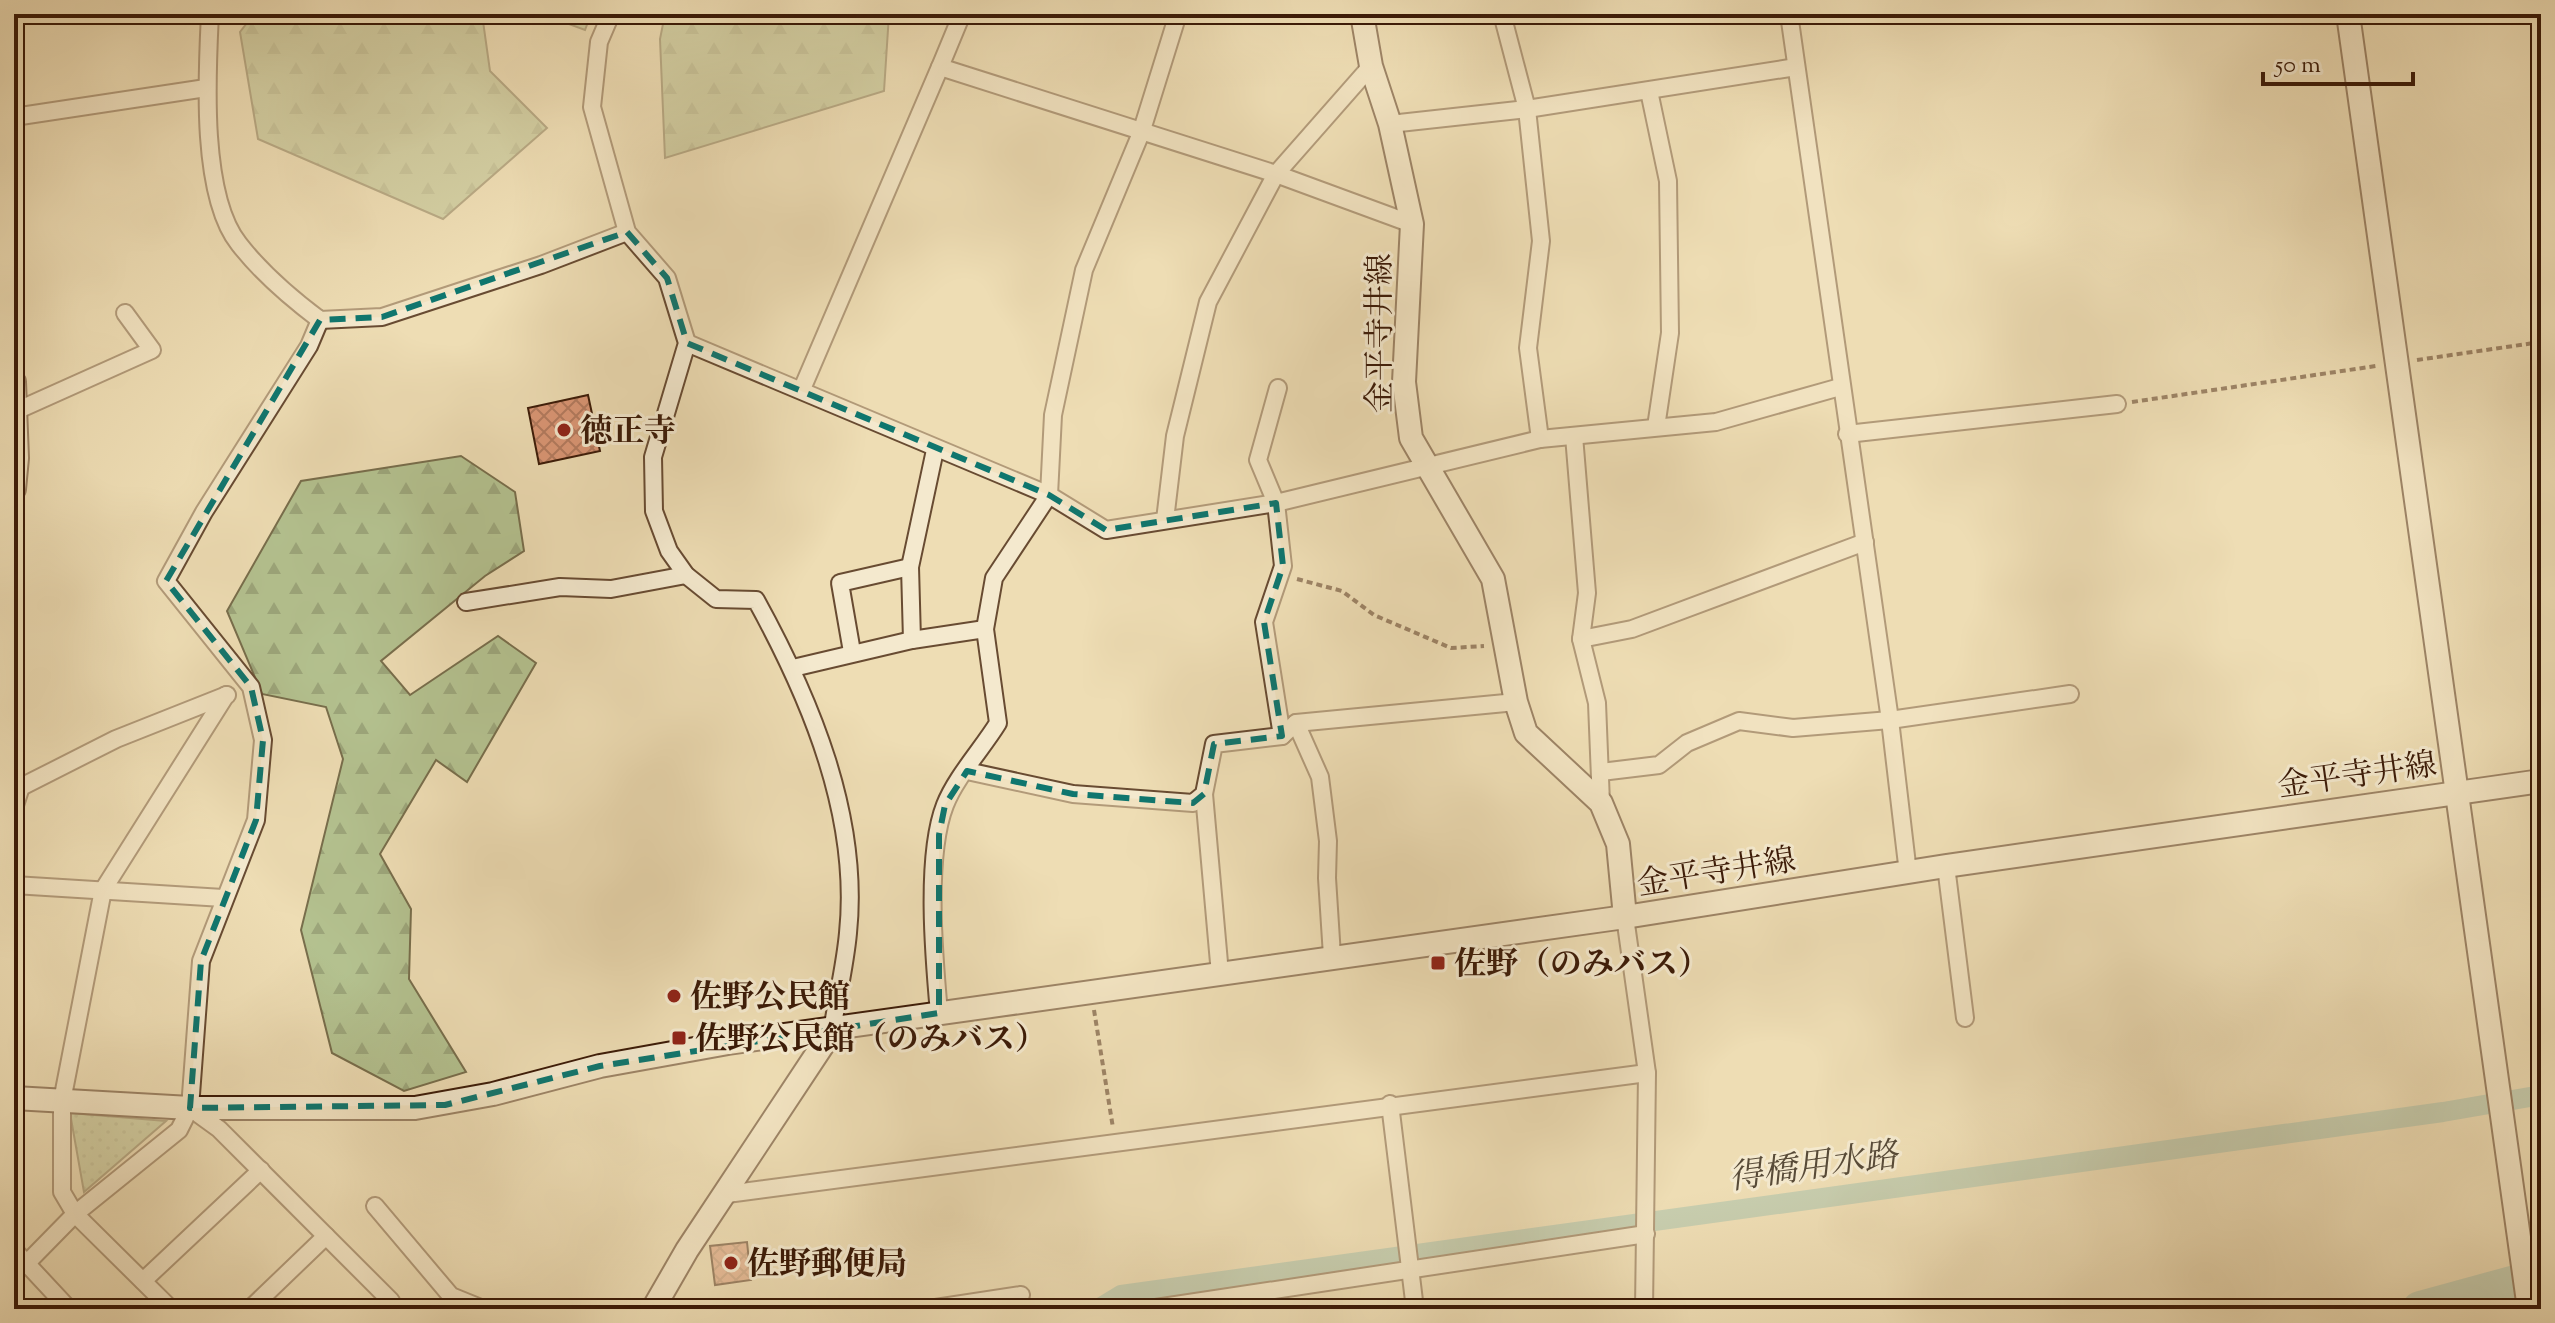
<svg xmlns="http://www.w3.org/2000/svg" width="2555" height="1323" font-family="'Sorts Mill Goudy','Noto Serif JP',serif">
<defs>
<pattern id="forest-firs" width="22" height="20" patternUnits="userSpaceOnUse" patternTransform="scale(2)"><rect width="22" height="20" fill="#b4c290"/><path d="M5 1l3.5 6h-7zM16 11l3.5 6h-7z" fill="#9ca67b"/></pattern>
<pattern id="park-dots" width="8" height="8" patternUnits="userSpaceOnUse" patternTransform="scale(2)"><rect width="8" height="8" fill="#b4c290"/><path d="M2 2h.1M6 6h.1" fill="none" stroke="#9ca67b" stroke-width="1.8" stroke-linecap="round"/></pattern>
<pattern id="building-cross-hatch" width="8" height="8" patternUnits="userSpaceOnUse" patternTransform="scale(2)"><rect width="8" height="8" fill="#db9675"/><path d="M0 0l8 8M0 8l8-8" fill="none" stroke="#b37a5e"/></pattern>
</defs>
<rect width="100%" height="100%" fill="#eeddb4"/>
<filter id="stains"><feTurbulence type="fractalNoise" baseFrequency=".0025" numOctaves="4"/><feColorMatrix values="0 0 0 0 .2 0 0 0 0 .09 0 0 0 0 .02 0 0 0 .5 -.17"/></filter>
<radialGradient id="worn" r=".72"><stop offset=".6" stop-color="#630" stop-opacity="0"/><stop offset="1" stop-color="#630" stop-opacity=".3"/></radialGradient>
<g fill="url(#forest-firs)" stroke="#786e4c" stroke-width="2">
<path d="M254 14H482L490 71 547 128 443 219 258 139 240 32Z"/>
<path d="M542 14H591L585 30Z"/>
<path d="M665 14H889L884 91 665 158 660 39Z"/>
<path d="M461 456 515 492 524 551 485 576 381 661 410 695 498 636 536 663 467 782 436 760 380 854 411 909 409 979 466 1072 404 1091 332 1053 301 930 343 759 326 707 262 694 227 611 301 481Z"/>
</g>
<path fill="url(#park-dots)" stroke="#786e4c" stroke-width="2" d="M70 1113 166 1121 84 1192Z"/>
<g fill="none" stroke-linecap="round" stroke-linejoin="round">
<path stroke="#9abda9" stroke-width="20" d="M1098 1309 1121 1295 2443 1112 2541 1095"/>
<path stroke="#9abda9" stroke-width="36" d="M2420 1309 2541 1276"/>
</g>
<g fill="url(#building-cross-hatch)" stroke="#3b1a07" stroke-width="2">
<path d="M588 395 600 451 539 464 528 408Z"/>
<path d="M747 1242 751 1280 715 1285 710 1246Z"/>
</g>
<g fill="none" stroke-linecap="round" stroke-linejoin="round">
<defs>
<g id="street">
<path d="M210 14C207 74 200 195 239 244 260 271 292 299 320 320L382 317 541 265 627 232"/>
<path d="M611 14 599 42 592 107 627 232 667 278 687 343 653 457 654 511 669 551 686 575 716 599 756 600C811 700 860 817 848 933 845 966 837 998 832 1031"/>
<path d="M962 14 940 67 1276 174 1412 224"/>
<path d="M1502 14 1527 109 1541 241 1528 348 1540 439"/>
<path d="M1789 14 1890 720 1908 873"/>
<path d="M1649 91 1668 181 1670 333 1656 427"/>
<path d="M14 117 206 88"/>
<path d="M1390 124 1527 109 1796 67"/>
<path d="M687 343 1049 495 1106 530 1276 503 1540 439 1716 422 1840 387"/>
<path d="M1278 388 1258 460 1276 503 1283 566 1264 622 1282 736"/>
<path d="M802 389 940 67"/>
<path d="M16 411 152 350 125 313"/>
<path d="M1847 434 2117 404"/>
<path d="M1574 436 1587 593 1581 639 1597 703 1601 803"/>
<path d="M1165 520 1175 436 1208 302 1276 174 1371 66"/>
<path d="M466 602 560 587 611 589 686 575"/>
<path d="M1581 639 1632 629 1865 542"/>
<path d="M912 640 910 567 935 450"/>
<path d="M852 652 840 583 910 567"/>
<path d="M793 668 912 640 985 629"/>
<path d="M1296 723 1320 777 1328 841 1327 878 1332 956"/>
<path d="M967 771 1073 794 1193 803 1204 794 1214 744 1282 736 1296 723 1516 702"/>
<path d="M1601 772 1659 765 1687 743 1739 721 1793 728 1890 720 2070 694"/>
<path d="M1204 794 1220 974"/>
<path d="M14 808 21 787 116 739 227 695"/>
<path d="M1946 866 1965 1018"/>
<path d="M14 885 223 898"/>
<path d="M1625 917 1647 1073 1644 1309"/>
<path d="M939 1013C934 958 925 856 945 805 956 777 982 749 998 723L985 629 994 578 1049 495 1053 415 1084 270 1141 133 1178 14"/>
<path d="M1390 1104 1415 1309"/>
<path d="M190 1108 219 1129 391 1301 384 1309"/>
<path d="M727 1194 1647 1073"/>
<path d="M375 1206 451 1296 483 1309"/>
<path d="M14 1250 69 1309"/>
<path d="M26 1264 75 1214 179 1130 190 1108 201 961 256 820 263 740 251 687 166 581 204 512 309 346 320 320"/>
<path d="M143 1281 261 1170"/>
<path d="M171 1309 75 1214 62 1192V1101L103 890 226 695"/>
<path d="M250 1309 326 1236"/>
<path d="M929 1309 1021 1295"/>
<path d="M1149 1309 1646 1234"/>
</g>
<g id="secondary">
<path d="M1362 14 1371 66 1390 124 1412 224 1404 382 1411 438 1493 579 1516 702 1526 733 1601 803 1618 844 1625 917 1946 866 2541 781"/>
<path d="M2348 14 2529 1309"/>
<path d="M14 382 17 458 14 489"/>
<path d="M14 1098 190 1108H415L493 1094 600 1066 728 1043 1625 917"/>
<path d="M653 1309 687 1250 832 1031"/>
</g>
</defs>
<use href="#street" stroke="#684b32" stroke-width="20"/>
<use href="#secondary" stroke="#3b1a07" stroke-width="26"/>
<g stroke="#3b1a07" stroke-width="4" stroke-dasharray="6 4" stroke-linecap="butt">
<path d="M2417 360 2541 342"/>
<path d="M2132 402 2376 366"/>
<path d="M1297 579 1342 591 1374 615 1451 648 1484 646"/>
<path d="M1094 1010 1113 1128"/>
</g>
<use href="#street" stroke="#f4e9ce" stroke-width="16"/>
<use href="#secondary" stroke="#f4e9ce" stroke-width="22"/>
</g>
<path d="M0 0H2555V1323H0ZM627 232 667 278 687 343 1049 495 1106 530 1276 503 1283 566 1264 622 1282 736 1214 744 1204 794 1193 803 1073 794 967 771 945 805 939 835V1013L600 1066 445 1105 190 1108 201 961 256 820 263 740 251 687 166 581 320 320 382 317Z" fill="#eeddb4" fill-opacity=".55" fill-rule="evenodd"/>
<path fill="none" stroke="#0f766e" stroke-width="6" stroke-dasharray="16 10" stroke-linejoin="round" d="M627 232 667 278 687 343 1049 495 1106 530 1276 503 1283 566 1264 622 1282 736 1214 744 1204 794 1193 803 1073 794 967 771 945 805 939 835V1013L600 1066 445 1105 190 1108 201 961 256 820 263 740 251 687 166 581 320 320 382 317Z"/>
<g fill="#8f2418" stroke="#f4e9ce" stroke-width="3">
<circle cx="564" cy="430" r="8"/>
<rect x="1430" y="955" width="16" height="16" rx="4"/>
<circle cx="674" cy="996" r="8"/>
<rect x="671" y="1030" width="16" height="16" rx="4"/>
<circle cx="731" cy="1263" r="8"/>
</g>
<g text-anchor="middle" stroke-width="6" stroke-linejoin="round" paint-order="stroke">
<g font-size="32" fill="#3b1a07" stroke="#f4e9ce">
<text transform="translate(1379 333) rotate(-90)" y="11">金平寺井線</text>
<text transform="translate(2357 774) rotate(-8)" y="11">金平寺井線</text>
<text transform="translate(1716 871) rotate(-9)" y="11">金平寺井線</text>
</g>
<g font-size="32" font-weight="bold" fill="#3b1a07" stroke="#f4e9ce" text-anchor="start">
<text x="580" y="441">徳正寺</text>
<text x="1454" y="974">佐野（のみバス）</text>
<text x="690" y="1007">佐野公民館</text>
<text x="695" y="1049">佐野公民館（のみバス）</text>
<text x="747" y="1274">佐野郵便局</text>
</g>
<g font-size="34" font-style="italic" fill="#584b38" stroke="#f4e9ce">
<text transform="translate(1813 1165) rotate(-8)" y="12">得橋用水路</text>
</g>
</g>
<rect width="2555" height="1323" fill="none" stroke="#eeddb4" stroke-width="48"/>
<rect x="16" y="16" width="2523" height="1291" fill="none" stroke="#3b1a07" stroke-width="4"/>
<rect x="24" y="24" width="2507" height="1275" fill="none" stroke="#3b1a07" stroke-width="2"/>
<path d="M2263 72v12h150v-12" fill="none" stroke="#3b1a07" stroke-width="4"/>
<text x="2275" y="72" font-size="24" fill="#3b1a07" stroke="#f4e9ce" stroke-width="6" paint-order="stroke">50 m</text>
<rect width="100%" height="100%" filter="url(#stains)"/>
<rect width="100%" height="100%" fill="url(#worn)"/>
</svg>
